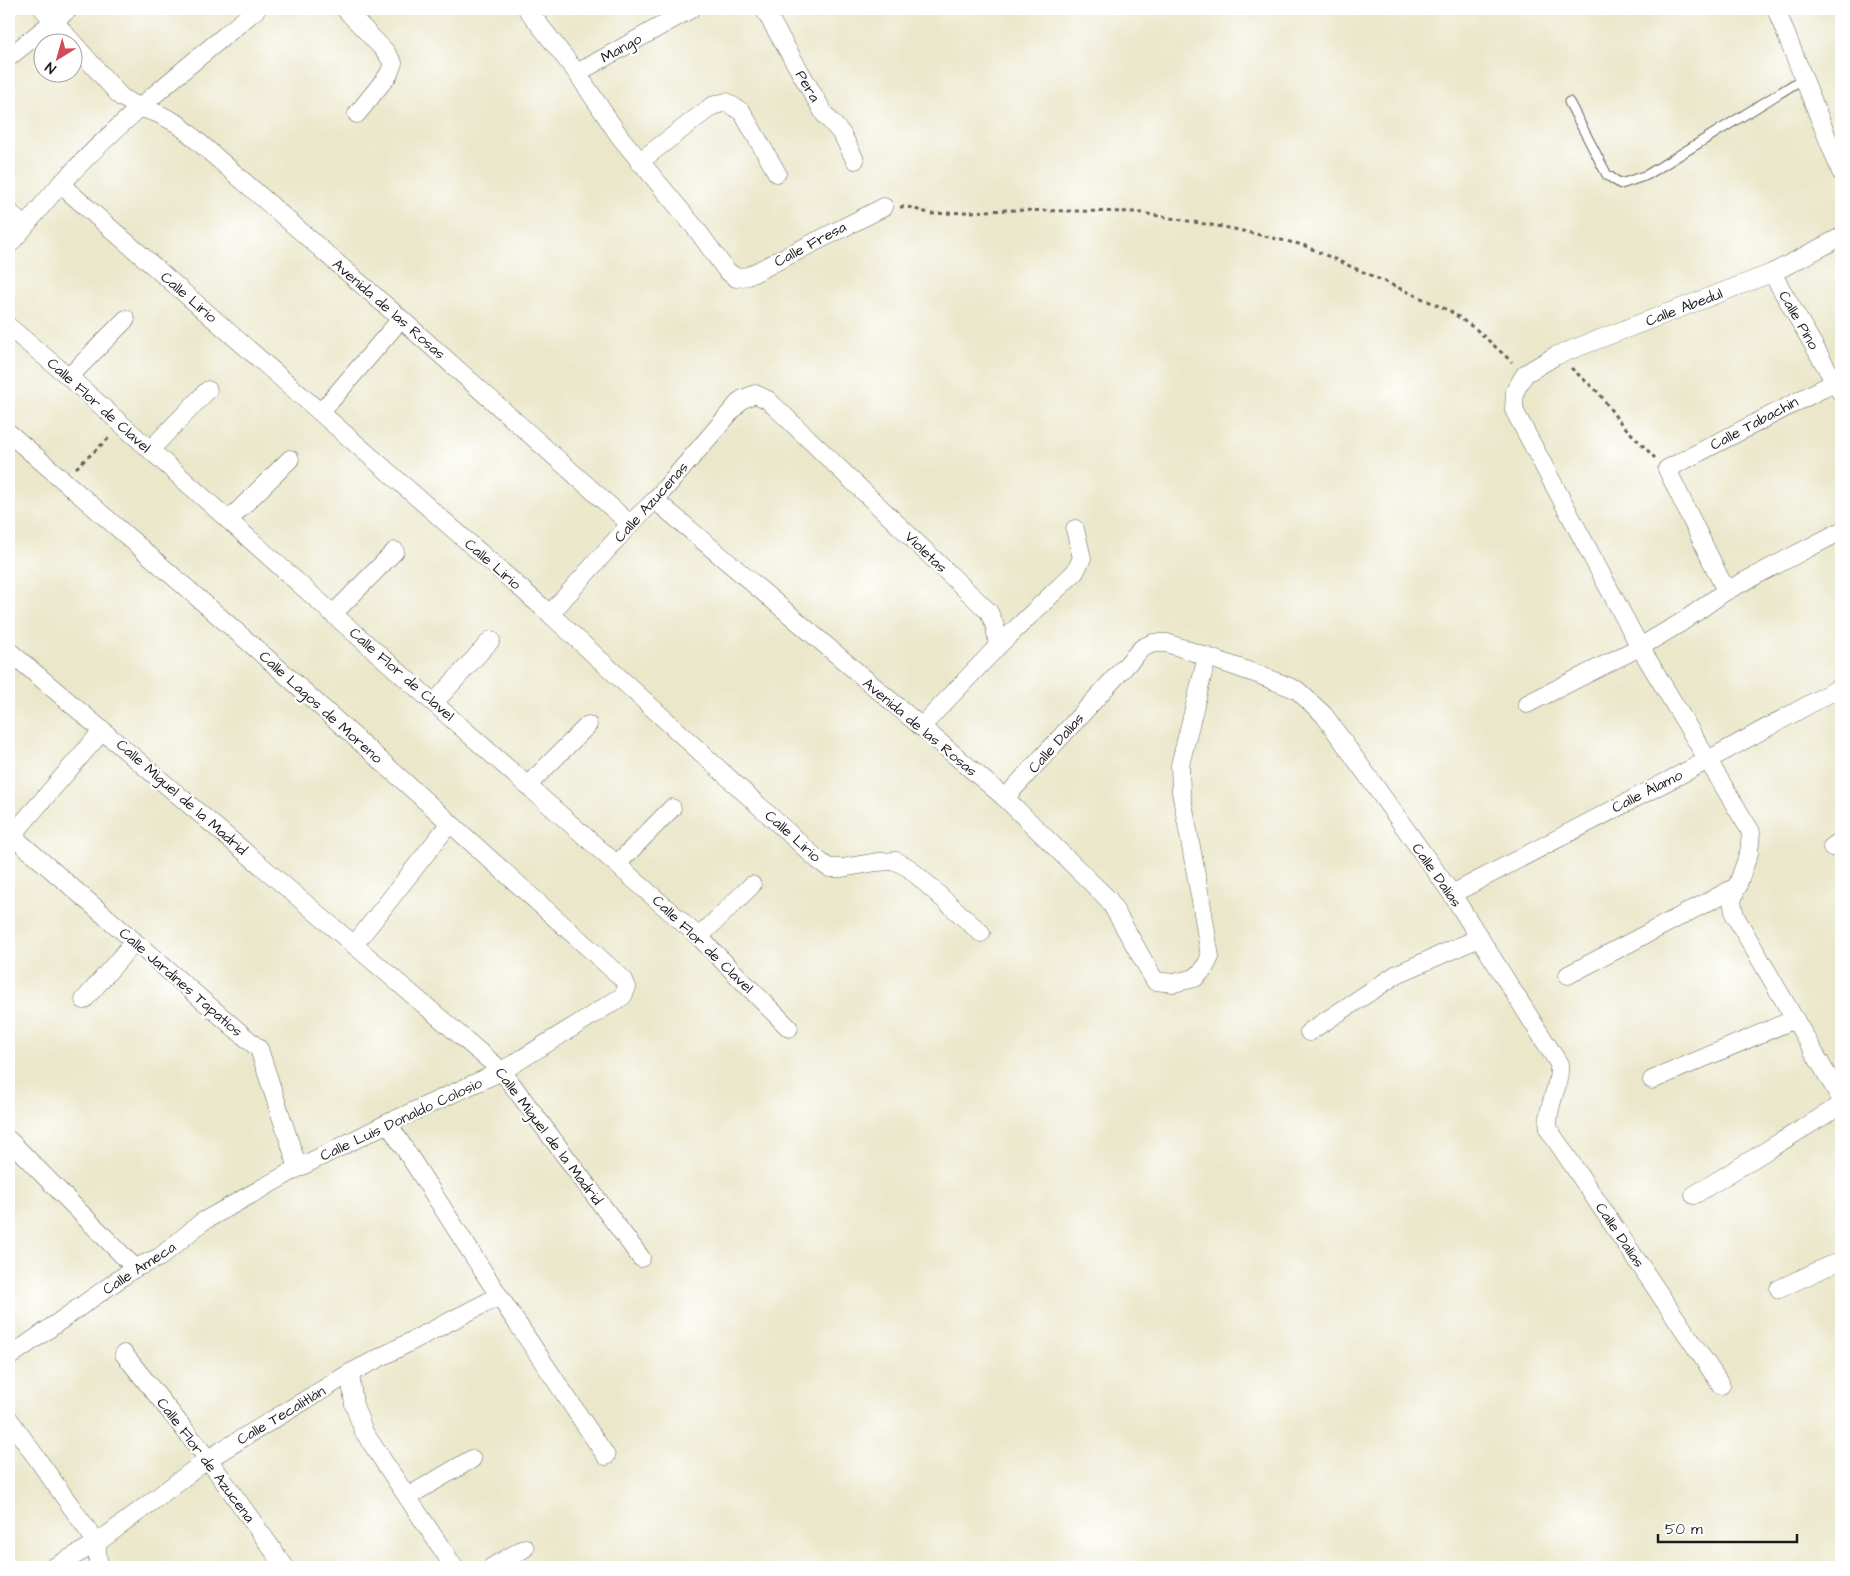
<svg xmlns="http://www.w3.org/2000/svg" width="1850" height="1576" font-family="'Architects Daughter',sans-serif">
<rect width="100%" height="100%" fill="#fff"/>
<filter id="ink" filterUnits="userSpaceOnUse"><feTurbulence type="fractalNoise" baseFrequency=".02" numOctaves="2"/><feDisplacementMap in="SourceGraphic" scale="10" xChannelSelector="R" yChannelSelector="G"/><feConvolveMatrix kernelMatrix="1 2 1 2 8 2 1 2 1" color-interpolation-filters="sRGB"/></filter>
<filter id="wash" filterUnits="userSpaceOnUse"><feTurbulence type="fractalNoise" baseFrequency=".0096" numOctaves="4" result="noise"/><feDisplacementMap in="SourceGraphic" scale="20" xChannelSelector="R" yChannelSelector="G"/><feGaussianBlur stdDeviation="1.12" result="paint"/><feColorMatrix in="noise" values="0 0 0 0 0 0 0 0 0 0 0 0 0 0 0 0 0 1.4 0 .05"/><feComposite in="paint" operator="in"/></filter>
<g filter="url(#wash)">
<rect width="100%" height="100%" fill="#ebe7cb"/>
</g>
<g filter="url(#ink)">
<g fill="none" stroke-linecap="round" stroke-linejoin="round">
<defs>
<path id="service" d="M1569 102 1607 175 1621 184 1647 175 1804 78"/>
<g id="minor">
<path d="M43 9 121 97 139 107 159 114 178 124 401 319 630 524"/>
<path d="M345 9 385 51 393 63 389 74 357 114"/>
<path d="M527 9 577 73 620 137 697 230 726 270 736 278 748 276 884 207"/>
<path d="M764 9 825 115 842 134 855 160"/>
<path d="M1776 9 1841 172"/>
<path d="M9 57 69 9"/>
<path d="M577 73 691 9"/>
<path d="M639 162 712 106 726 102 742 112 777 173"/>
<path d="M60 184 550 614 818 860 829 868H842L877 862 896 861 909 868 981 933"/>
<path d="M9 211 24 228"/>
<path d="M1841 237 1772 273 1555 356 1525 374 1515 391 1514 410 1640 647 1751 832 1749 853 1732 901 1735 916 1841 1099"/>
<path d="M9 245C27 225 43 203 61 184 121 119 190 65 257 9"/>
<path d="M1772 273 1841 393"/>
<path d="M9 327 69 377 333 614 699 937 789 1028"/>
<path d="M69 377 126 319"/>
<path d="M321 412 401 319"/>
<path d="M9 433 277 667 624 980 627 987 623 996 502 1071 388 1123 298 1168 202 1222 160 1257 135 1268 9 1357"/>
<path d="M150 450 208 390"/>
<path d="M655 500 1005 798 1109 900 1155 981 1174 983 1195 978 1204 969 1210 957 1202 907 1181 792 1180 765 1207 657"/>
<path d="M229 520 290 459"/>
<path d="M1726 591 1667 469 1841 379"/>
<path d="M333 614 395 551"/>
<path d="M550 614 630 524 655 500 741 400 755 394 768 400 989 612 995 626 998 646"/>
<path d="M9 651 502 1071 641 1258"/>
<path d="M435 702 491 640"/>
<path d="M1527 704 1640 647 1682 622 1726 591 1841 531"/>
<path d="M921 727 998 646 1075 572 1082 558 1075 529"/>
<path d="M528 785 588 725"/>
<path d="M1005 798 1142 648 1153 643H1167L1257 674 1297 690 1324 715 1452 894 1559 1064C1561 1087 1545 1107 1549 1130L1721 1385"/>
<path d="M9 833 259 1049 298 1168"/>
<path d="M9 839 103 730"/>
<path d="M1832 847 1841 841"/>
<path d="M617 864 672 808"/>
<path d="M1452 894 1708 760 1841 687"/>
<path d="M699 937 752 885"/>
<path d="M354 945 450 823"/>
<path d="M1568 975 1738 886"/>
<path d="M84 1000 134 942"/>
<path d="M1309 1032 1397 974 1479 938"/>
<path d="M1652 1080 1795 1019"/>
<path d="M388 1123 499 1296 606 1456"/>
<path d="M9 1140 135 1268"/>
<path d="M1694 1195 1841 1105"/>
<path d="M1779 1289 1841 1260"/>
<path d="M124 1354 208 1459 285 1567"/>
<path d="M350 1373 354 1405 364 1432 454 1567"/>
<path d="M9 1419 97 1543 98 1561 101 1567"/>
<path d="M407 1497 472 1459"/>
<path d="M54 1567 97 1543 208 1459 350 1373 499 1296"/>
<path d="M492 1567 525 1548"/>
</g>
</defs>
<use href="#service" stroke="#646359" stroke-width="11"/>
<use href="#minor" stroke="#646359" stroke-width="19"/>
<g stroke="#646359" stroke-width="3" stroke-dasharray="4 4" stroke-linecap="butt">
<path d="M900 207H908L932 214 1006 210 1136 212 1234 229 1303 245 1450 311 1477 330 1512 362"/>
<path d="M1571 368 1599 393 1618 420 1655 458"/>
<path d="M76 468 110 437"/>
</g>
<use href="#service" stroke="#fff" stroke-width="9"/>
<use href="#minor" stroke="#fff" stroke-width="18"/>
</g>
</g>
<g text-anchor="middle" stroke-width="4.5" stroke-linejoin="round" paint-order="stroke">
<g font-size="15" fill="#1c1c1c" stroke="#fff">
<text transform="translate(621 48) rotate(-29)" y="5">Mango</text>
<text transform="translate(808 86) rotate(60)" y="5">Pera</text>
<text transform="translate(810 244) rotate(-28)" y="5">Calle Fresa</text>
<text transform="translate(189 297) rotate(41)" y="5">Calle Lirio</text>
<text transform="translate(1684 307) rotate(-21)" y="5">Calle Abedul</text>
<text transform="translate(389 309) rotate(41)" y="5">Avenida de las Rosas</text>
<text transform="translate(1799 320) rotate(60)" y="5">Calle Pino</text>
<text transform="translate(99 405) rotate(42)" y="5">Calle Flor de Clavel</text>
<text transform="translate(1754 423) rotate(-28)" y="5">Calle Tabachin</text>
<text transform="translate(651 502) rotate(-48)" y="5">Calle Azucenas</text>
<text transform="translate(926 552) rotate(44)" y="5">Violetas</text>
<text transform="translate(493 564) rotate(41)" y="5">Calle Lirio</text>
<text transform="translate(402 674) rotate(41)" y="5">Calle Flor de Clavel</text>
<text transform="translate(321 707) rotate(42)" y="5">Calle Lagos de Moreno</text>
<text transform="translate(920 727) rotate(40)" y="5">Avenida de las Rosas</text>
<text transform="translate(1056 743) rotate(-48)" y="5">Calle Dalias</text>
<text transform="translate(1647 791) rotate(-27)" y="5">Calle Álamo</text>
<text transform="translate(182 797) rotate(41)" y="5">Calle Miguel de la Madrid</text>
<text transform="translate(793 836) rotate(42)" y="5">Calle Lirio</text>
<text transform="translate(1437 875) rotate(55)" y="5">Calle Dalias</text>
<text transform="translate(703 944) rotate(44)" y="5">Calle Flor de Clavel</text>
<text transform="translate(181 982) rotate(41)" y="5">Calle Jardines Tapatíos</text>
<text transform="translate(401 1119) rotate(-25)" y="5">Calle Luis Donaldo Colosio</text>
<text transform="translate(549 1136) rotate(53)" y="5">Calle Miguel de la Madrid</text>
<text transform="translate(1620 1235) rotate(56)" y="5">Calle Dalias</text>
<text transform="translate(139 1268) rotate(-33)" y="5">Calle Ameca</text>
<text transform="translate(281 1415) rotate(-31)" y="5">Calle Tecalitlán</text>
<text transform="translate(206 1460) rotate(53)" y="5">Calle Flor de Azucena</text>
</g>
</g>
<rect width="1850" height="1576" fill="none" stroke="#fff" stroke-width="30"/>
<g transform="translate(58 58) rotate(217)"><circle r="24" fill="#ffffff" stroke="#a4a4a4"/>
<path d="M0-4L9 19L0 12L-9 19Z" fill="#d1495b"/>
<text y="-8" font-size="14" font-weight="bold" text-anchor="middle" fill="#1c1c1c">N</text>
</g>
<path d="M1658 1534v8h139v-8" fill="none" stroke="#1c1c1c" stroke-width="2.5"/>
<text x="1665" y="1534" font-size="15" fill="#1c1c1c" stroke="#ffffff" stroke-width="4" paint-order="stroke">50 m</text>
</svg>
